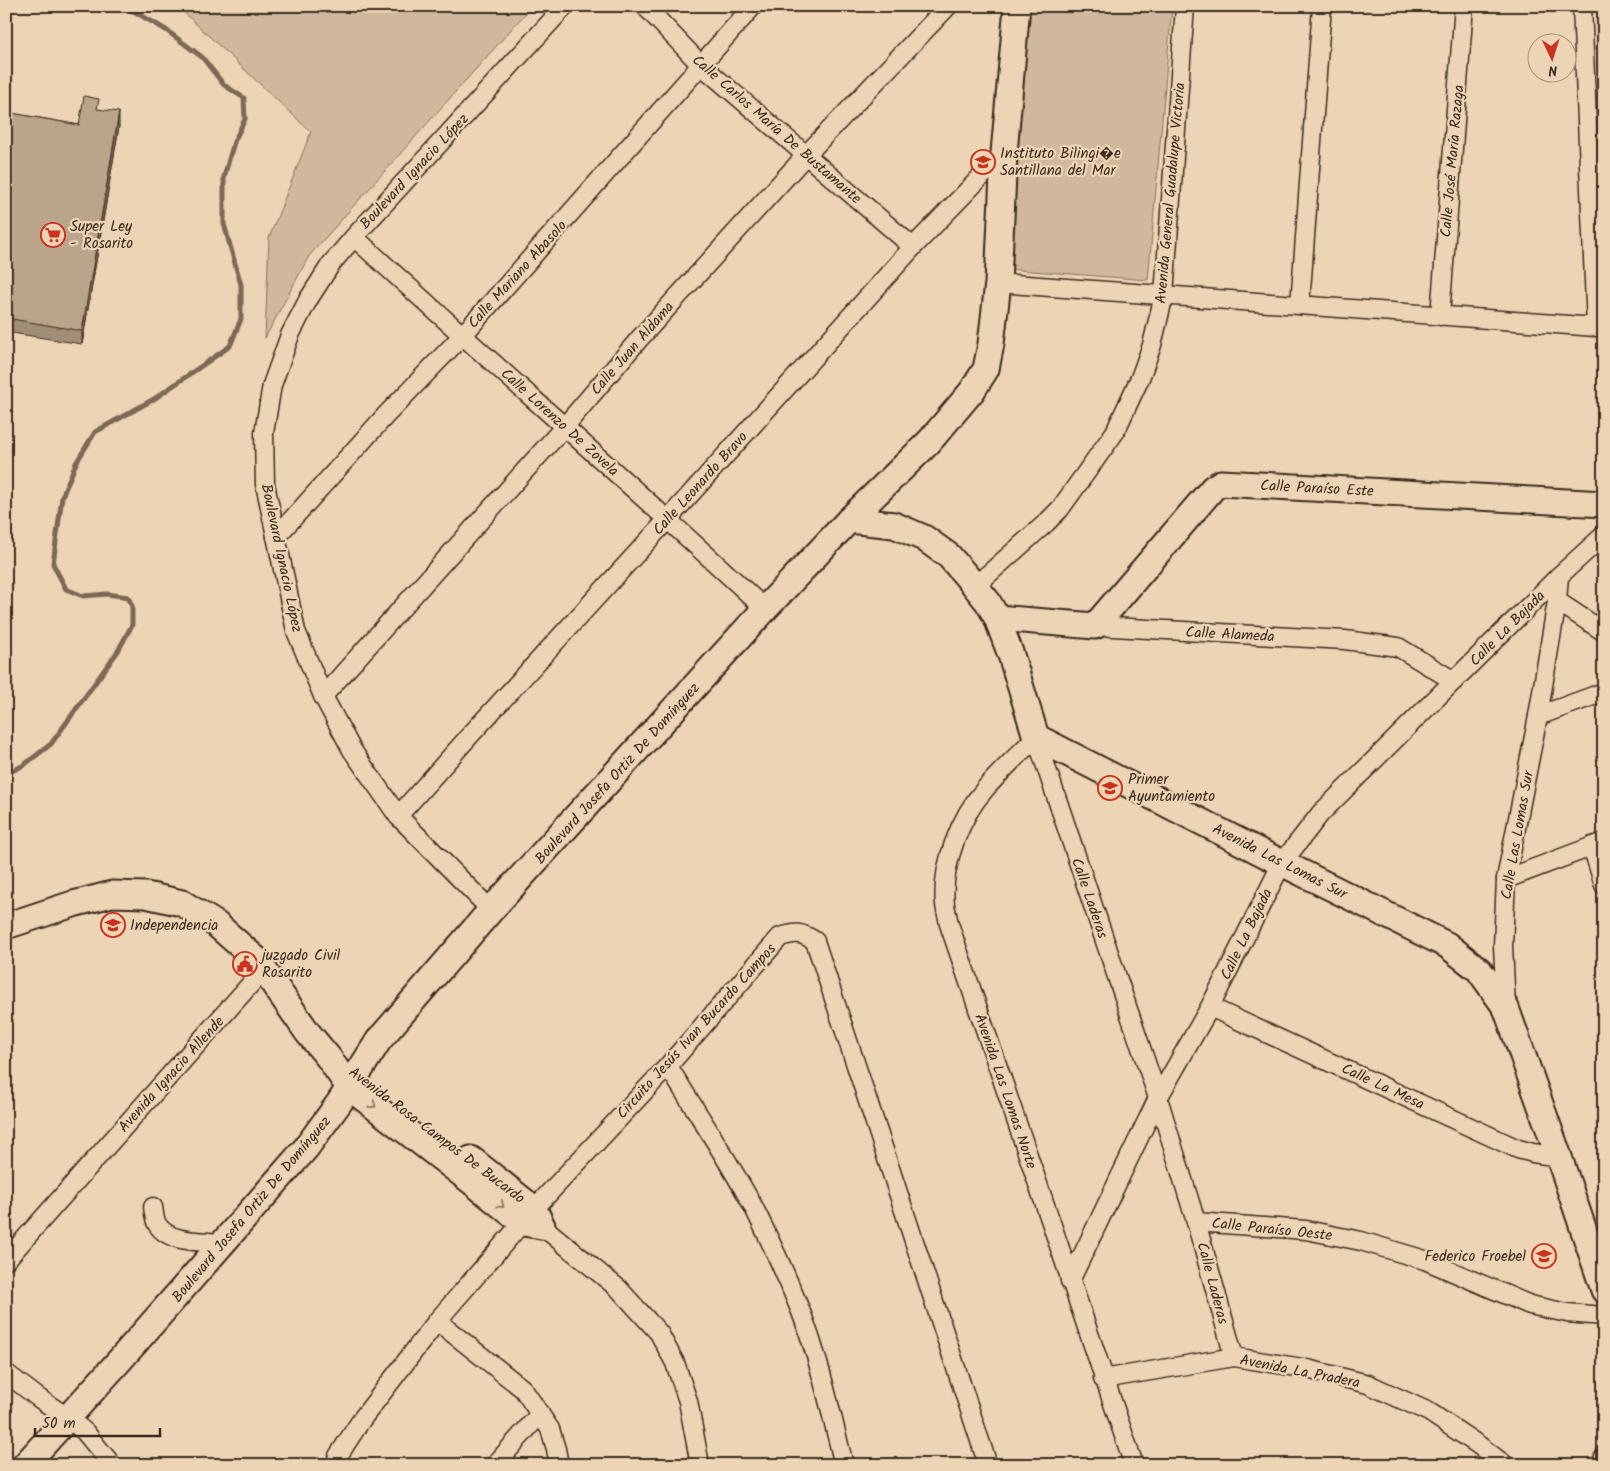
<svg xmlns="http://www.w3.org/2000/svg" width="1610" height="1471" font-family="Kalam,sans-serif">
<rect width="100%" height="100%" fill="#ecd4b4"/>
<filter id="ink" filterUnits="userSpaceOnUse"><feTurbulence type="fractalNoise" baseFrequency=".02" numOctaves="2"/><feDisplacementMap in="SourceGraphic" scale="10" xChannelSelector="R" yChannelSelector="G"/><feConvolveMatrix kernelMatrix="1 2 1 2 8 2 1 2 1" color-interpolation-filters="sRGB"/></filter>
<g filter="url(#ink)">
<g fill="#d0b89c" stroke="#86715d">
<path d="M177 6H532L309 256 265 338 269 238 311 132Z"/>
<path d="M1026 6H1172L1148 280 1006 269Z"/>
</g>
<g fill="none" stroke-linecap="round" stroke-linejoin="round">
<path stroke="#7c6855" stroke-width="5" d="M6 774 24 765 51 744 118 651 132 625V606L128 597 107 594 83 596 66 589 53 564 62 497 76 463 95 432 154 399 230 346 241 319V285L224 224V177L234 142 245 119 244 98 224 85 202 57 166 30 125 6"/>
<defs>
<g id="street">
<path d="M645 6 701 65 913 247"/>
<path d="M354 237C490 362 630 483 765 609"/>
<path d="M998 283 1596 327 1582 6"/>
<path d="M1300 305 1322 6"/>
<path d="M1440 316 1464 6"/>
<path d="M276 537 386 415 462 336 753 6"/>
<path d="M975 586 1046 523 1060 509 1115 432 1140 378 1152 345 1164 295 1185 6"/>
<path d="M1557 601 1604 632"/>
<path d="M1095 626 1345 640 1398 647 1454 681"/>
<path d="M323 696 565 426 640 338 806 155 948 6"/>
<path d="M1538 716 1604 692"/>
<path d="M398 816 473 732 668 519 913 247 1004 153"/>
<path d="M1592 846 1604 885"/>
<path d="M1506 879 1604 842"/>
<path d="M491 910 398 816 352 750 323 696 296 631 265 484 264 433 272 385 290 335 308 300 331 264 354 237 565 6"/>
<path d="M1210 1007 1518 1149 1533 1153 1559 1157"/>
<path d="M1506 1007 1503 946 1506 879 1538 716 1557 601 1559 576"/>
<path d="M668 1066C697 1113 728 1159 754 1208 771 1242 787 1277 801 1312 820 1361 831 1413 844 1465"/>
<path d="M153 1207C154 1212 154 1218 156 1222 166 1244 203 1241 224 1243"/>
<path d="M1196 1222 1306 1230 1361 1241 1425 1260 1530 1305 1567 1313 1604 1316"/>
<path d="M542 1226 619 1289 659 1333 675 1363 688 1401 700 1465"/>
<path d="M6 1260 264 969"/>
<path d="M1070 1281 1158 1098 1210 1007 1282 863 1320 814 1559 576 1604 535"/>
<path d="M437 1321 523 1389 550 1429 556 1449 559 1465"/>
<path d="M6 1373 40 1399 67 1417 85 1432 112 1465"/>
<path d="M1103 1379 1234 1357 1303 1368 1368 1384 1429 1412 1477 1444 1505 1465"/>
<path d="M335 1465 338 1456 362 1419 437 1321 534 1209 668 1066 780 937C796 932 801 932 815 941L988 1465"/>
<path d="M495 1465 540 1414"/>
<path d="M1134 1465 949 924C948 918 946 911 945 905 941 866 960 817 985 789 1001 771 1019 754 1036 737L1158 1098 1196 1222 1234 1357"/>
<path d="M1601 1465 1604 1457"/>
</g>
<g id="secondary">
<path d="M849 520 894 525 924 538 949 556 975 586 988 602 997 618 1011 655 1036 737 1282 863 1447 945 1479 970 1506 1008 1559 1157 1604 1290"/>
<path d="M997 618 1095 626 1213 488 1221 483 1604 504"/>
<path d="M6 926 73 904 112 894 146 895 182 903 216 924 257 960 308 1033 328 1057 349 1087 471 1181 523 1223 542 1226"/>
<path d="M471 1159 534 1209 542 1226"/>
<path d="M25 1465 120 1360 306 1148 339 1103 379 1040 491 910 765 609 849 520 929 442 972 391 986 369 991 344 998 283 1004 153 1017 6"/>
</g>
</defs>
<use href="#street" stroke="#3b2a1e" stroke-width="21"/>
<use href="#secondary" stroke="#3b2a1e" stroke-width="29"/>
<use href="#street" stroke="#ecd4b4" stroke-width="18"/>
<use href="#secondary" stroke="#ecd4b4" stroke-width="25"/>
</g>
<path fill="#a18e77" stroke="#3b2a1e" d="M99 109 119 126 82 344 6 332V112L79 125Z"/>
<path fill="#837461" stroke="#3b2a1e" d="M119 112V126L82 344V331Z"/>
<path fill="#bba58a" stroke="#3b2a1e" d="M84 96 99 99 97 109 119 112 82 331 6 318V112L79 125Z"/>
<defs><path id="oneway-chevron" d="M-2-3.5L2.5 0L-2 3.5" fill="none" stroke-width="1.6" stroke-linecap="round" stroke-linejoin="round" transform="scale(1.25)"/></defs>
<g stroke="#947f69">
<use href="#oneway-chevron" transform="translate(373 1105) rotate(37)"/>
<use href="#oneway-chevron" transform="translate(501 1205) rotate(39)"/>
</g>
</g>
<defs>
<symbol id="school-ring" viewBox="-11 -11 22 22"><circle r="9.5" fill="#ecd4b4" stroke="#c8321e" stroke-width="1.5"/><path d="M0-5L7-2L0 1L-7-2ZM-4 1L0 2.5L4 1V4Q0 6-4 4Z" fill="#c8321e"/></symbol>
<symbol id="supermarket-ring" viewBox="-11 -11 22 22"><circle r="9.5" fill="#ecd4b4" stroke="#c8321e" stroke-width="1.5"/><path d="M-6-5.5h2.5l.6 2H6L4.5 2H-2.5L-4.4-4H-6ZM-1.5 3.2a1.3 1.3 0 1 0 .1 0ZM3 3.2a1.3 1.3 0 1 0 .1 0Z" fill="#c8321e"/></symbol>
<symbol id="civic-ring" viewBox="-11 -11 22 22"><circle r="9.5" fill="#ecd4b4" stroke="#c8321e" stroke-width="1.5"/><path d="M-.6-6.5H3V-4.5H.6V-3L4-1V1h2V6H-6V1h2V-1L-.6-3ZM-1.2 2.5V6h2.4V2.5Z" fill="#c8321e"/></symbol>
</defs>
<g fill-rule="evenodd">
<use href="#school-ring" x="969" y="148" width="28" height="28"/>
<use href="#supermarket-ring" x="39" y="221" width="28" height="28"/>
<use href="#school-ring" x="1096" y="774" width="28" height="28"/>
<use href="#school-ring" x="99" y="911" width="28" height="28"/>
<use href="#civic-ring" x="231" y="950" width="28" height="28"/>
<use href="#school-ring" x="1530" y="1242" width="28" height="28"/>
</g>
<g text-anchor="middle" stroke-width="4.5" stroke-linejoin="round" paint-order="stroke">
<g font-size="15" fill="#3b2a1e" stroke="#ecd4b4">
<text transform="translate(777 129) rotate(41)" y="5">Calle Carlos María De Bustamante</text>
<text transform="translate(1452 161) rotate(-85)" y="5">Calle José María Razaga</text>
<text transform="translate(414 171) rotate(-47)" y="5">Boulevard Ignacio López</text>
<text transform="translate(1170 193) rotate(-85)" y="5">Avenida General Guadalupe Victoria</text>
<text transform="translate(517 274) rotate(-48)" y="5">Calle Mariano Abasolo</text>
<text transform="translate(632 348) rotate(-49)" y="5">Calle Juan Aldama</text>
<text transform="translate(560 422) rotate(42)" y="5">Calle Lorenzo De Zovela</text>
<text transform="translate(700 483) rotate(-48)" y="5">Calle Leonardo Bravo</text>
<text transform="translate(1317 488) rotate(3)" y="5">Calle Paraíso Este</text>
<text transform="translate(282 558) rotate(78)" y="5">Boulevard Ignacio López</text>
<text transform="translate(1507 628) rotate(-45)" y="5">Calle La Bajada</text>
<text transform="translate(1230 634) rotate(3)" y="5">Calle Alameda</text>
<text transform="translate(617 773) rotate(-48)" y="5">Boulevard Josefa Ortiz De Domínguez</text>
<text transform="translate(1517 835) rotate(-80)" y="5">Calle Las Lomas Sur</text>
<text transform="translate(1280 861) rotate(27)" y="5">Avenida Las Lomas Sur</text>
<text transform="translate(1090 898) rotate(71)" y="5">Calle Laderas</text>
<text transform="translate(1246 934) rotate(-64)" y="5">Calle La Bajada</text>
<text transform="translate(696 1031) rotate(-48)" y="5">Circuito Jesús Ivan Bucardo Campos</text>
<text transform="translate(171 1074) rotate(-48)" y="5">Avenida Ignacio Allende</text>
<text transform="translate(1383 1086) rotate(25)" y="5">Calle La Mesa</text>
<text transform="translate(1006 1091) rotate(71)" y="5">Avenida Las Lomas Norte</text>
<text transform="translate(437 1135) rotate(37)" y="5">Avenida Rosa Campos De Bucardo</text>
<text transform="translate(251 1209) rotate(-50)" y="5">Boulevard Josefa Ortiz De Domínguez</text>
<text transform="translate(1272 1229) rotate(6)" y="5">Calle Paraíso Oeste</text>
<text transform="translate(1213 1283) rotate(75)" y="5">Calle Laderas</text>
<text transform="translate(1300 1371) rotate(11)" y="5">Avenida La Pradera</text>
</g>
<g font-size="15" fill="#3b2a1e" stroke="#ecd4b4" text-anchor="start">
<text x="1000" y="158">Instituto Bilingi�e<tspan x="1000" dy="17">Santillana del Mar</tspan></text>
<text x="70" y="231">Super Ley<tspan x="70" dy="17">- Rosarito</tspan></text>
<text x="1128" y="784">Primer<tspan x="1128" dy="17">Ayuntamiento</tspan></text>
<text x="130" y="930">Independencia</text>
<text x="262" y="960">juzgado Civil<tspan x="262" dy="17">Rosarito</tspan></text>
<text x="1526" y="1261" text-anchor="end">Federico Froebel</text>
</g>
</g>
<rect width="1610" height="1471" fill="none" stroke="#ecd4b4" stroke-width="25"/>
<rect x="12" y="12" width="1585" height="1446" fill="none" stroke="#3b2a1e" stroke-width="2" filter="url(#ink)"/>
<g transform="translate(1552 58) rotate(176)"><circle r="24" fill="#ecd4b4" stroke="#a59078"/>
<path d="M0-4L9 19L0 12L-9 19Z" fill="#c8321e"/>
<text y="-8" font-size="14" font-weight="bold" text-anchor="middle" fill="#3b2a1e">N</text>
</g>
<path d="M35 1428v8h125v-8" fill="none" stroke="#3b2a1e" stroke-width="2.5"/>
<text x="42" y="1428" font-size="15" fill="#3b2a1e" stroke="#ecd4b4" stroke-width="4" paint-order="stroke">50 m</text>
</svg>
